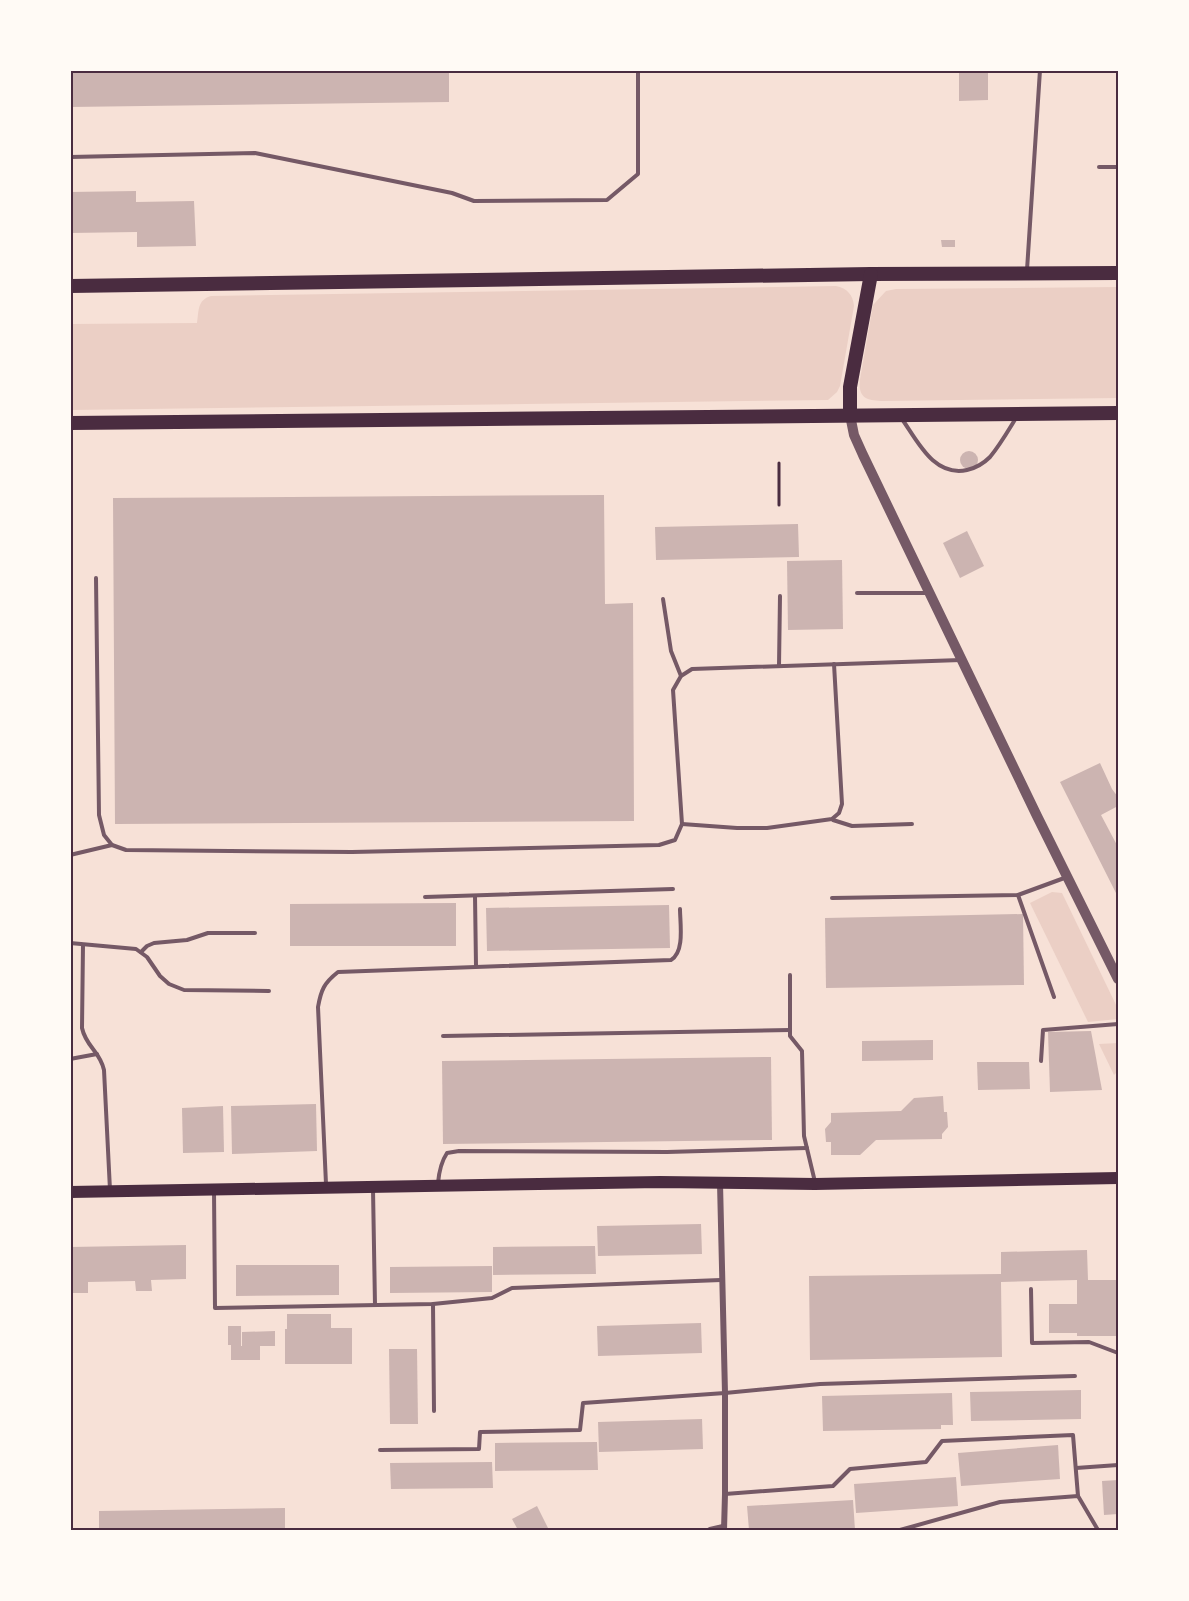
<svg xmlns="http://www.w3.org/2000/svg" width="1189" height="1601" font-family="Quicksand,sans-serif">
<rect width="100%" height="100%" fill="#f7e1d7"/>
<g fill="#ebcfc5">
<path d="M836 286C847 288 853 295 854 306L840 386 837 392 828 400 71 410V324L197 323C199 311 197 300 211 296Z"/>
<path d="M1118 287V398L881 401C865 400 858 397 860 379L873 305 886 291 896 289Z"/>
<path d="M1052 892 1062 893 1118 1009V1019L1088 1022 1030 903Z"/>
<path d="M1118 1043V1071L1114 1075 1099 1044Z"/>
</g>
<g fill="#ccb4b1">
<path d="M70 70H449V102L70 107Z"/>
<path d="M959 70H988V100L959 101Z"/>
<path d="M136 191V202L194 201 196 246 137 247V232L70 233V192Z"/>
<path d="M941 240H955V247H942Z"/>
<circle cx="969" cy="460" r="9"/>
<path d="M604 495 605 604 633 603 634 821 115 824 113 498Z"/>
<path d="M798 524 799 557 656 560 655 527Z"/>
<path d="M967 531 984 566 960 578 943 543Z"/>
<path d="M842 560 843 629 788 630 787 561Z"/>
<path d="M1100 763 1112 789 1118 797V806L1101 815 1118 847V897L1060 782Z"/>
<path d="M456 903V946H290V904Z"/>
<path d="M669 905 670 948 487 951 486 908Z"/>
<path d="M1023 914 1024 985 826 988 825 918Z"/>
<path d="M1091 1031 1102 1090 1050 1092 1048 1032Z"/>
<path d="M933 1040V1060L862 1061V1041Z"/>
<path d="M771 1057 772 1140 443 1144 442 1061Z"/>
<path d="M977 1062H1029L1030 1089 978 1090Z"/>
<path d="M943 1096 944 1112H947L948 1127 942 1134V1139L876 1140 860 1155H831V1142H826L825 1129 831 1122V1113L901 1111 914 1098Z"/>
<path d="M316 1104 317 1151 232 1154 231 1106Z"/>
<path d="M223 1106 224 1152 183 1153 182 1108Z"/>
<path d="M701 1224 702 1254 598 1256 597 1226Z"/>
<path d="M186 1245V1279L151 1280 152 1291H136L135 1281 88 1282V1293H71L70 1247Z"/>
<path d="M595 1246 596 1274 493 1275V1247Z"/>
<path d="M1087 1250 1088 1280H1118V1336H1077V1333H1049V1304H1077V1280L1001 1282 1002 1357 810 1360 809 1276 1001 1274V1252Z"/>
<path d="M236 1265H339V1295L236 1296Z"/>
<path d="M492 1266V1292L390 1293V1267Z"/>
<path d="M287 1314H331V1328H352V1364H285V1329H287Z"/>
<path d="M701 1323 702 1353 598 1356 597 1326Z"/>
<path d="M228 1326H241V1346H242V1332L275 1331V1346H260V1360H231V1345H228Z"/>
<path d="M389 1349H417L418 1424H390Z"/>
<path d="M1081 1390V1419L971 1421 970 1392Z"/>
<path d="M952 1393 953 1425H941V1429L823 1431 822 1396Z"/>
<path d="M702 1419 703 1449 599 1452 598 1422Z"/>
<path d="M597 1442 598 1470 495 1471V1443Z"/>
<path d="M1058 1445 1060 1479 961 1486 958 1453Z"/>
<path d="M492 1462 493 1488 391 1489 390 1463Z"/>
<path d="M956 1477 958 1506 856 1513 854 1484Z"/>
<path d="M1118 1480V1514L1104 1515 1102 1481Z"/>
<path d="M853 1500 855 1530H749L747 1506Z"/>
<path d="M537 1506 548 1528 543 1530H518L512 1519Z"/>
<path d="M285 1508V1530H99V1511Z"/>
</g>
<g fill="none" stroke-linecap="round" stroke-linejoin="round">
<path stroke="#4a2c40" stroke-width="3" d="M779 463V505"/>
<g stroke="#755966" stroke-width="4">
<path d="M70 157 255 153 452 193 474 201 607 200 638 174V70"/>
<path d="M1099 167H1118"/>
<path d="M1027 270 1040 70"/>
<path d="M902 419C918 442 934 477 967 470 976 468 983 464 990 457 1000 445 1008 431 1016 418"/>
<path d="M96 578 99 815 104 835 112 845 126 850 352 852 659 845 675 840 682 824 673 690 681 676 692 669 961 660"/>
<path d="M857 593H929"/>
<path d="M663 599 671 651 681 676"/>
<path d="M779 666 780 596"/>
<path d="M833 820 852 826 912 824"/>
<path d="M682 824 737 828H767L832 819 839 813 842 804 834 664"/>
<path d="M70 855 112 845"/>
<path d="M1018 895 1054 997"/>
<path d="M475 896 476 966"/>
<path d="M425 897 673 889"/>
<path d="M832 898 1018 895 1067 877"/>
<path d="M70 943 136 949 147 957 160 976 169 984 184 990 269 991"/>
<path d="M83 945 82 1028C86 1047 100 1051 104 1070L110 1190"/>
<path d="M141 952 147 946 154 943 187 940 208 933H255"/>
<path d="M790 975V1036L802 1051 804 1136 815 1182"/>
<path d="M443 1036 790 1030"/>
<path d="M70 1059 97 1054"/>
<path d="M1041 1061 1043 1030 1118 1024"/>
<path d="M438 1183C439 1172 441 1162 447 1153L459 1151 667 1152 807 1148"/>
<path d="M326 1184 318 1007C321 990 324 983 338 972L671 960C685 952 680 923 680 909"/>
<path d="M373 1189 375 1305"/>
<path d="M214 1190 215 1308 433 1304 492 1298 512 1288 721 1280"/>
<path d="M1031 1289 1032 1343 1089 1342 1118 1353"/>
<path d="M433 1304 434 1411"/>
<path d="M380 1450 479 1449 480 1432 580 1430 583 1403 725 1393 820 1384 1075 1376"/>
<path d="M1076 1468 1118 1465"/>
<path d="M725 1494 833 1486 850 1469 926 1462 942 1441 1073 1435 1078 1496"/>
<path d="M900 1530 1000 1502 1078 1496 1098 1530"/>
</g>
<g stroke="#755966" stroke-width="6">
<path d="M720 1183 725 1393V1494L724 1530"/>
<path d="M710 1530 723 1527"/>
</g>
<path stroke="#755966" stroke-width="10" d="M850 415 854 435 863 455 1037 816 1118 979"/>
<path stroke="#4a2c40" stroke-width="12" d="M70 1192 660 1182 815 1184 1118 1178"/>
<g stroke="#4a2c40" stroke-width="14">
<path d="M70 286 871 274 1118 273"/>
<path d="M850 415V387L871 274"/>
<path d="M70 423 1118 413"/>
</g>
</g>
<rect width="1189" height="1601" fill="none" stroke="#fffaf5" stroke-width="144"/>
<rect x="72" y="72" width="1045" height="1457" fill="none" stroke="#4a2c40" stroke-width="2"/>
</svg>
